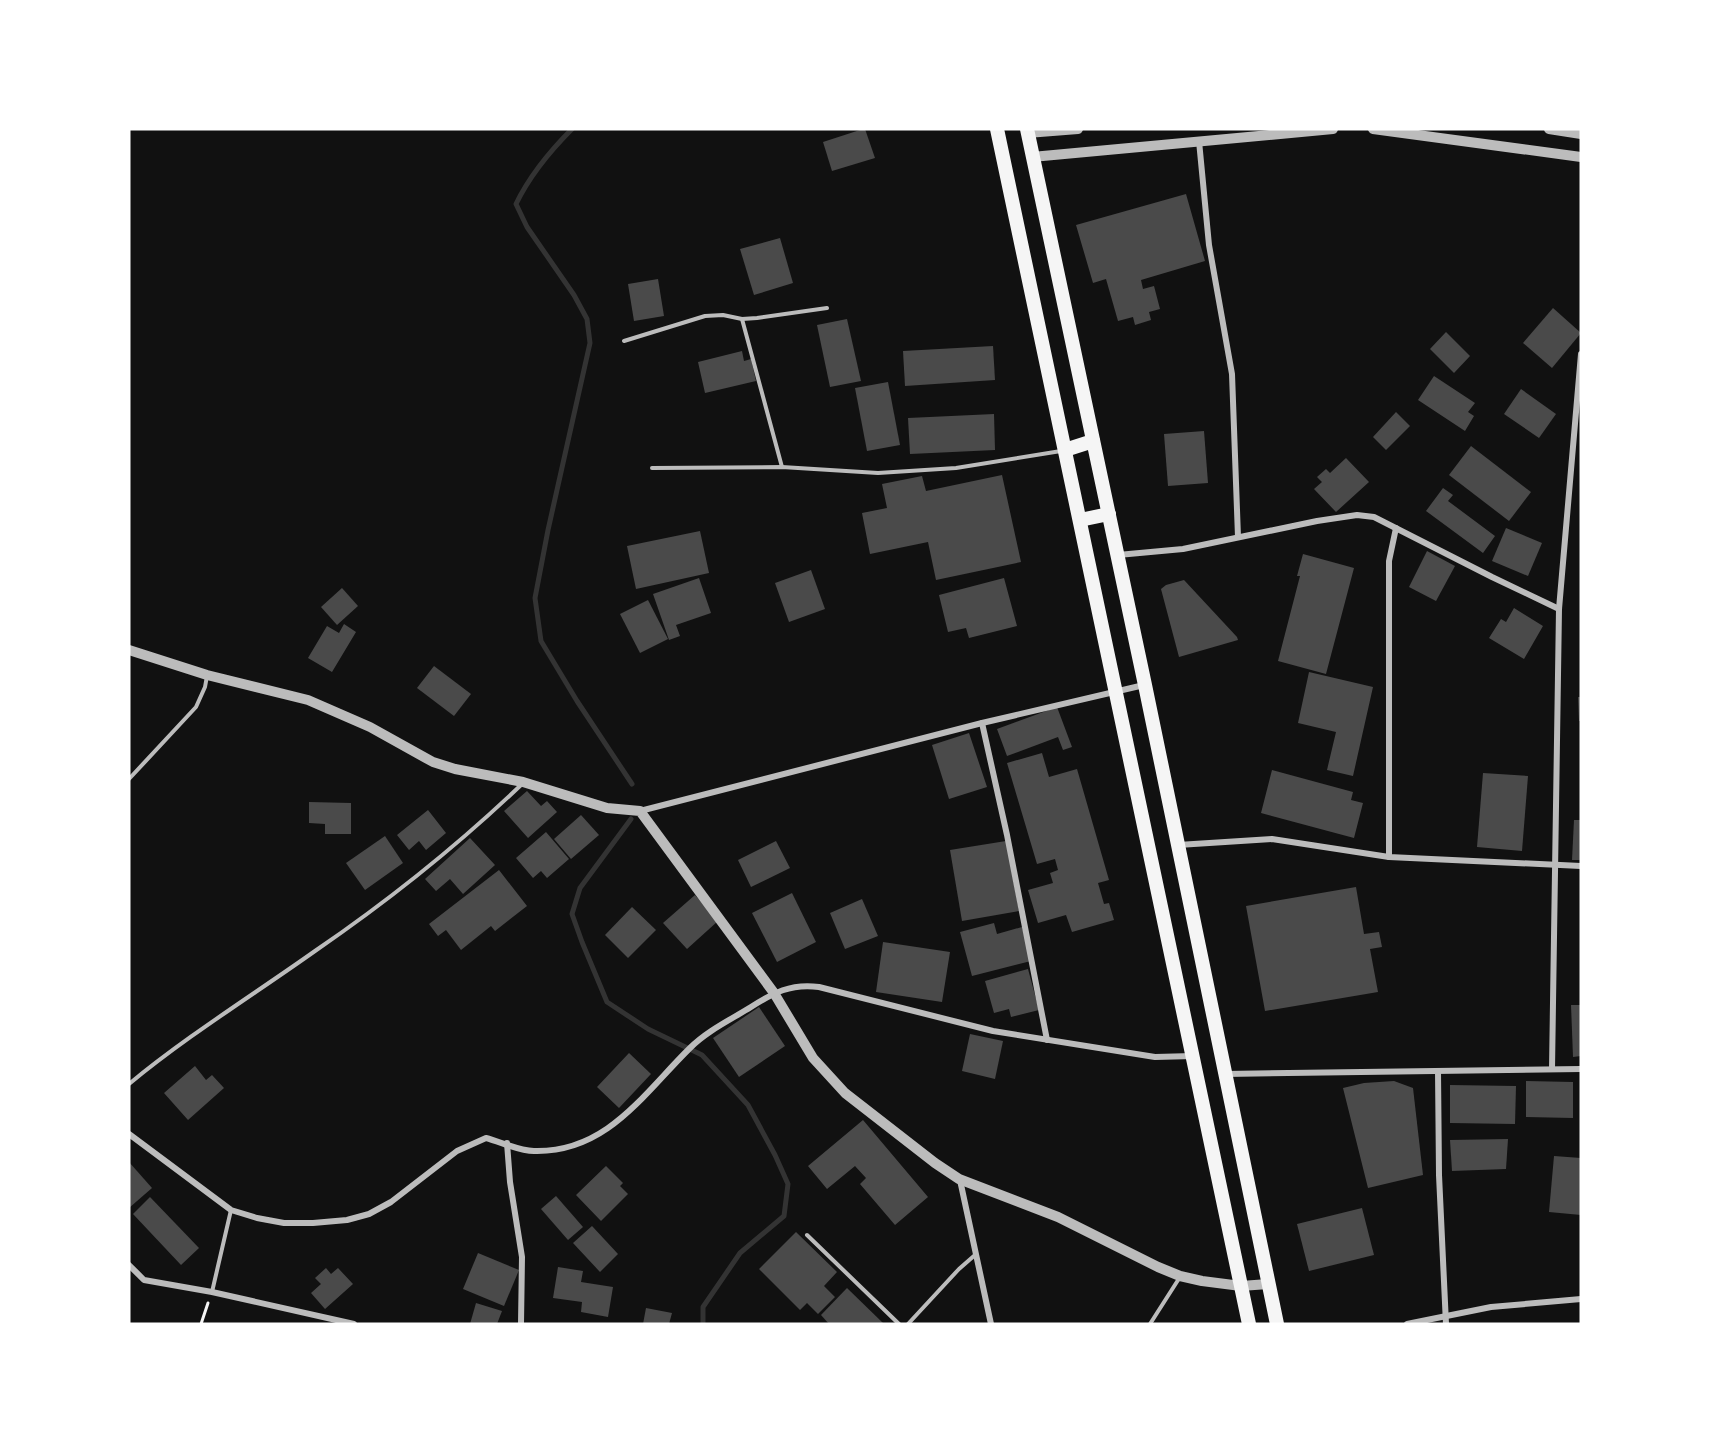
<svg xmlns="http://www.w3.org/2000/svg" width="1710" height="1453" font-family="'Roboto Condensed',sans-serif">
<rect width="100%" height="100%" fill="#111"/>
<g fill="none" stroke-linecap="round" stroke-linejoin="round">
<g stroke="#333" stroke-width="5">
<path d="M572 129C550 151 529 177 516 204L527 227 574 295 587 319 590 343 548 530 535 598 541 641 577 701 632 784"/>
<path d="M631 819 580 888 572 914 582 942 607 1002 648 1029 702 1055 748 1105 775 1155 788 1184 784 1216 740 1253 703 1307V1324"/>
</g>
</g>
<g fill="#4a4a4a">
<path d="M863 129H865L875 158 832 171 823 142Z"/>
<path d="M1186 194 1205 261 1141 280 1143 289 1154 286 1160 309 1149 312 1151 320 1135 325 1133 317 1118 321 1106 279 1093 283 1076 225Z"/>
<path d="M780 238 793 283 754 295 740 249Z"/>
<path d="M658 279 664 316 634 321 628 284Z"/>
<path d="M1553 308 1581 333 1552 368 1523 343Z"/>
<path d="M847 319 861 381 830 387 817 325Z"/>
<path d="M1446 332 1470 356 1454 373 1430 349Z"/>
<path d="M993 346 995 380 905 386 903 351Z"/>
<path d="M742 351 744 361 751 359 756 381 705 393 698 362Z"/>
<path d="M1434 376 1475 403 1468 412 1474 416 1465 431 1418 400Z"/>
<path d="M888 382 900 445 867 451 855 388Z"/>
<path d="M1521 389 1556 414 1539 438 1504 414Z"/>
<path d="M1396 412 1410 426 1386 450 1373 437Z"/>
<path d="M994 414 995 450 910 454 908 418Z"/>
<path d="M1204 431 1208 483 1168 486 1164 434Z"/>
<path d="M1471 446 1531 492 1509 521 1449 475Z"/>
<path d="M1346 458 1369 482 1336 512 1314 489 1322 482 1317 477 1326 469 1330 473Z"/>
<path d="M1002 475 1021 562 936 580 928 542 870 554 862 513 887 508 882 484 922 476 926 491Z"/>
<path d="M1443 488 1453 495 1448 501 1495 536 1483 553 1426 511Z"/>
<path d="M1506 528 1542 543 1528 576 1492 561Z"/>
<path d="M700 531 709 573 636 589 627 546Z"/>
<path d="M1427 551 1455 566 1436 601 1409 587Z"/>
<path d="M1303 554 1354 568 1326 674 1278 661 1300 576H1297Z"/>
<path d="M811 570 825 609 789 622 775 583Z"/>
<path d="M699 578 711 613 676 625 680 636 669 640 653 594Z"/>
<path d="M1004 578 1017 626 969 638 966 628 948 632 939 595Z"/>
<path d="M1184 580 1237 637 1238 640 1179 657 1161 589 1166 585Z"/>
<path d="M342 588 358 606 337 625 321 607Z"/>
<path d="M648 600 668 639 640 653 620 614Z"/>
<path d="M1514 608 1543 626 1524 659 1489 638 1501 619 1506 622Z"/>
<path d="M344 624 356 632 332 672 308 658 327 626 339 633Z"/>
<path d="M434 666 471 694 454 716 417 688Z"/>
<path d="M1309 672 1373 687 1353 776 1327 770 1336 732 1298 723Z"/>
<path d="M1578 697H1581V721H1579Z"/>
<path d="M1057 707 1072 747 1063 750 1058 737 1007 756 997 729Z"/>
<path d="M969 733 987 787 949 799 932 745Z"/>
<path d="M1042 753 1049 777 1077 769 1109 880 1098 883 1104 904 1109 903 1114 920 1072 932 1066 915 1038 923 1028 890 1053 883 1050 873 1058 870 1055 859 1037 864 1007 763Z"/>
<path d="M1272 770 1353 792 1351 800 1363 803 1354 838 1261 813Z"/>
<path d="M1483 773 1528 776 1522 851 1477 847Z"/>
<path d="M527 791 541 806 547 801 557 812 528 838 504 811Z"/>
<path d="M309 802 351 803V834H325V824L309 823Z"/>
<path d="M428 810 446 833 426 850 419 841 409 850 397 835Z"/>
<path d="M581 815 599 835 571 859 554 839Z"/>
<path d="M1574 820H1581V860H1572Z"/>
<path d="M546 832 569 859 547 878 541 871 533 878 516 858Z"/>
<path d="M385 836 403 863 365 890 346 863Z"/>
<path d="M470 838 495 865 463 894 450 879 436 891 425 879Z"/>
<path d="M776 841 790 868 751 887 738 860Z"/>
<path d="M1006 841 1019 911 962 921 950 850Z"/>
<path d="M499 870 527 906 495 931 491 926 461 950 446 930 438 936 429 924Z"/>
<path d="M1356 887 1364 934 1379 932 1382 947 1370 949 1378 992 1265 1011 1246 906Z"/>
<path d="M792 893 816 942 777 962 752 913Z"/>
<path d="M695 895 718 921 687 949 663 923Z"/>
<path d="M862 899 878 936 845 949 830 913Z"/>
<path d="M632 907 656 930 628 958 605 935Z"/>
<path d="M994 923 997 934 1022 927 1031 961 972 976 960 932Z"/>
<path d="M883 942 950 952 942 1002 876 992Z"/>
<path d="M1028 969 1039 1010 1011 1017 1009 1009 994 1013 985 981Z"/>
<path d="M1571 1005H1581V1056L1573 1057Z"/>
<path d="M759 1007 785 1046 739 1077 713 1038Z"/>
<path d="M970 1034 1003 1041 995 1079 962 1071Z"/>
<path d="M629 1053 651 1074 619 1108 597 1087Z"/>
<path d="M195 1066 206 1080 212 1075 224 1088 188 1120 164 1093Z"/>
<path d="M1394 1081 1413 1088 1423 1175 1368 1188 1343 1088 1364 1083Z"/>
<path d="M1526 1081 1573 1082V1118L1526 1117Z"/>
<path d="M1450 1085 1516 1086 1515 1124 1450 1123Z"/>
<path d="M863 1120 928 1197 895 1225 860 1184 866 1178 855 1166 827 1189 808 1166Z"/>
<path d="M1508 1139 1506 1169 1452 1171 1450 1140Z"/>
<path d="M1554 1156 1581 1158V1215L1549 1212Z"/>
<path d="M129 1162 152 1188 129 1208Z"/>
<path d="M606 1166 623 1183 620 1186 628 1194 601 1221 576 1195Z"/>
<path d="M556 1196 583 1227 568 1240 541 1209Z"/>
<path d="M150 1197 199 1248 181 1265 133 1214Z"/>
<path d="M1362 1208 1374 1255 1309 1271 1297 1224Z"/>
<path d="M592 1226 618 1254 600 1272 573 1243Z"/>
<path d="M796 1232 837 1272 824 1286 835 1297 818 1314 807 1303 800 1310 759 1269Z"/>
<path d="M478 1253 519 1270 504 1306 463 1289Z"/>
<path d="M558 1267 583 1271 581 1282 613 1287 608 1317 581 1312 582 1302 553 1298Z"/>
<path d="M326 1268 331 1274 338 1268 353 1284 325 1309 311 1293 321 1284 315 1278Z"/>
<path d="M847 1288 884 1324H829L821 1315Z"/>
<path d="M476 1303 502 1311 497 1324H470Z"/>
<path d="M646 1308 672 1313 669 1324H643Z"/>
</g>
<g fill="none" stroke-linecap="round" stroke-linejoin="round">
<path stroke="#f5f5f5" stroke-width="3" d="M201 1324 208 1303"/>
<g stroke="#bcbcbc" stroke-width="4">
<path d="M742 319 782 467"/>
<path d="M624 341 705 316 723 315 742 319 757 318 827 308"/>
<path d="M652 468 782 467 878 473 956 468 1061 451"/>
<path d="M129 779 196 707 205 687 207 676"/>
<path d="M129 1084C187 1036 253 995 315 951 388 901 457 846 521 785"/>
<path d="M807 1235 899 1324"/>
<path d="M212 1292 231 1210"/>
<path d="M908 1324 959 1269 975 1255"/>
<path d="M1150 1324 1180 1277"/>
</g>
<g stroke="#bcbcbc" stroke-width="6">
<path d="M1199 141 1209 245 1232 374 1238 537"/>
<path d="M1118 555 1183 549 1317 521 1357 515 1374 517 1492 577 1559 609"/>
<path d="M982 723 1007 835 1047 1040"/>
<path d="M640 811 982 723 1144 685"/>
<path d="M1178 845 1272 839 1389 857 1581 866"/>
<path d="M1389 857V561L1396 528"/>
<path d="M1552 1069 1559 609 1581 354"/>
<path d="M1438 1071 1439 1175 1446 1324"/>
<path d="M1225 1074 1581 1069"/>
<path d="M129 1134 231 1210 257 1218 284 1223H313L347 1220 369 1214 391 1202 457 1151 486 1138C501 1142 519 1151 534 1151 607 1153 644 1093 690 1048 707 1031 730 1020 751 1007 773 993 791 983 819 987L993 1031 1155 1057 1193 1056"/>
<path d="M507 1143 510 1182 522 1257 521 1324"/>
<path d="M960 1180 991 1324"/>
<path d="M129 1265 144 1280 212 1292 354 1324"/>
<path d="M1407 1324 1491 1307 1581 1299"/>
</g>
<g stroke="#bcbcbc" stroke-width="10">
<path d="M1373 129 1581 157"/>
<path d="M1549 129 1581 134"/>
<path d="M1027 133 1078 129"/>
<path d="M1032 157 1333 129"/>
<path d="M129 650 207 675 308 700 370 727 433 762 455 769 523 782 607 808 640 811 774 993 813 1058 845 1093 935 1163 959 1179 1058 1217 1158 1267 1180 1276 1202 1281 1241 1286 1268 1284"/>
</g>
<g stroke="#f5f5f5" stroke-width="14">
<path d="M997 129 1249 1324"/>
<path d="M1027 129 1145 685 1277 1324"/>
<path d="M1065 450 1093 441"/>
<path d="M1080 520 1109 514"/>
</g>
</g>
<rect width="1710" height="1453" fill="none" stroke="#ffffff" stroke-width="261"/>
</svg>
